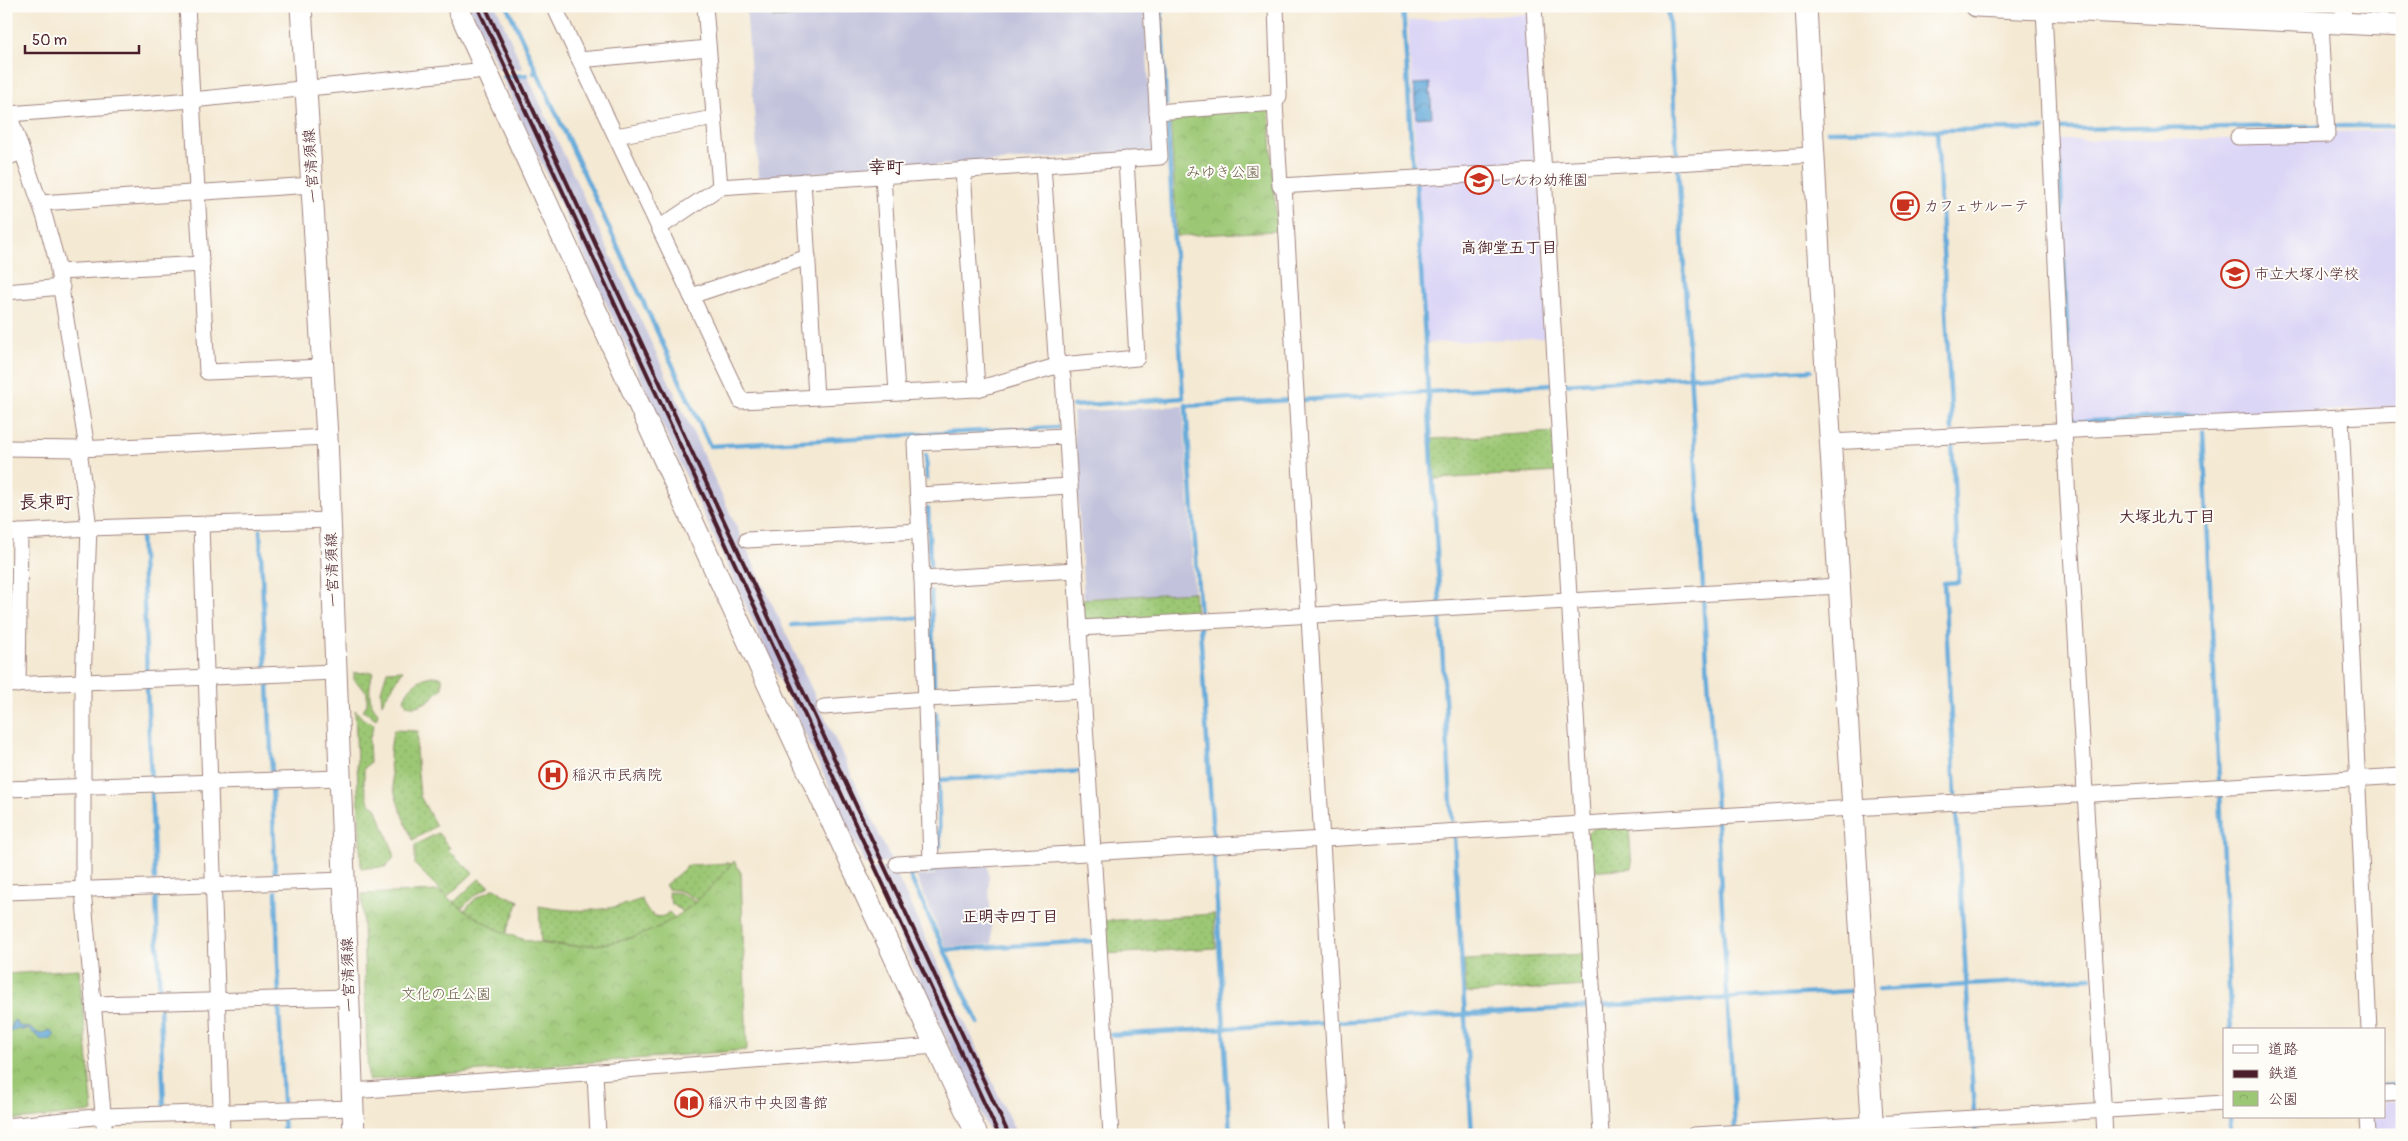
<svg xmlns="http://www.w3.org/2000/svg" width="2408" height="1141" font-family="Pangolin,'Klee One',sans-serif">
<defs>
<pattern id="grass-dots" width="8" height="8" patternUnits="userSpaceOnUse" patternTransform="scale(1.25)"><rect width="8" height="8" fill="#9cc875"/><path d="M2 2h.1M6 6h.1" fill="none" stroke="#88ab65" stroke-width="1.8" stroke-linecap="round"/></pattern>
<pattern id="forest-crowns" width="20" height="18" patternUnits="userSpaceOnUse" patternTransform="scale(1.25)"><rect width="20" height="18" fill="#7dac66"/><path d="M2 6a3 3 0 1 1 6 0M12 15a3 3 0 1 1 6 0" fill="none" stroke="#688b54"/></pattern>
<pattern id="park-crowns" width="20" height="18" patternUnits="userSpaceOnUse" patternTransform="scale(1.25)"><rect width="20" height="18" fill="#9cc875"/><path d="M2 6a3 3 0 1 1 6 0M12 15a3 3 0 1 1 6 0" fill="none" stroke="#88ab65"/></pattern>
<pattern id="water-waves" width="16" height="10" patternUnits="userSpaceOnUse" patternTransform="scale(1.25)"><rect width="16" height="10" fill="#65aada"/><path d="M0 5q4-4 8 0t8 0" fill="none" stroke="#558ab1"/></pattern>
</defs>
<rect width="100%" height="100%" fill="#fdfcf7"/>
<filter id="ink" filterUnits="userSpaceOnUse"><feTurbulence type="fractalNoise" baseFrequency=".02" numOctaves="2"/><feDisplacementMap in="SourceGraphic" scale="10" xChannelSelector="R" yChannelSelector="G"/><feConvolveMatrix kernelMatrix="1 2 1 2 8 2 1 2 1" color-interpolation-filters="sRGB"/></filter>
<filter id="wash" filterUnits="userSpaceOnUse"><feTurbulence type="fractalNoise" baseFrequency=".0096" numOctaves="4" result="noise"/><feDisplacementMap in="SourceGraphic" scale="20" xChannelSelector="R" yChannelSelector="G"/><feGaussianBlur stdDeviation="1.12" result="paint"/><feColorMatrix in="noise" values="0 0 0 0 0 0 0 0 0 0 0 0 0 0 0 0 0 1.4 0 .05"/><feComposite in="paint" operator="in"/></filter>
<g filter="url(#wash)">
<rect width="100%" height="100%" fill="#f4e9d3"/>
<g fill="#dcd6f6">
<path d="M1530 14 1549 337 1426 343 1408 21Z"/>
<path d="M2402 130V407L2204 417 2203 414 2077 420 2074 417 2061 140 2334 138V132Z"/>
<path d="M2402 1100V1135H2373L2372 1117H2384V1101Z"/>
</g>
<g fill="#c2c2dc">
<path d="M469 6H496L523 69 499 70Z"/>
<path d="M746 6H1144L1153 151 759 177Z"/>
<path d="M528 77 891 860 889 862 865 864 503 80Z"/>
<path d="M1183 406 1194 592 1084 598 1073 412Z"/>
<path d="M988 865 992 944 946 947 916 876 935 875V868Z"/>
<path d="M893 867 1017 1135H991L868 870Z"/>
</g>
<g fill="url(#grass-dots)" stroke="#737450">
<path d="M1556 432 1558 472 1435 479 1432 439Z"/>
<path d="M1194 592 1196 619 1084 622 1082 599Z"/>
<path d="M403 670 382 703 381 691 387 671Z"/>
<path d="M373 672C369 686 367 702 378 713L376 719 363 710 367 704V692L354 680V673Z"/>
<path d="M432 676 442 677V688C434 697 420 710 407 705L404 699C408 687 419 678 432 676Z"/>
<path d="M355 710 363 719 374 724 369 741 370 762 364 769V784L369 803 376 807 394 853 393 859 385 867 361 868Z"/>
<path d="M394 730 418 731 416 751 420 796 436 826 413 840C397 806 383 768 394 730Z"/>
<path d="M1629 826 1632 868 1589 871 1587 834 1593 828Z"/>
<path d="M438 833 450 848 448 850 473 873 447 897 415 865V845Z"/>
<path d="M729 863 731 864 716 883 698 900 681 891 668 889 665 885 689 865Z"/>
<path d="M479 879 490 886 474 896 462 908 454 902Z"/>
<path d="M495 888 500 891V893L519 901 507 932 504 933 464 911 476 898Z"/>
<path d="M668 892 680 893 696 902 683 912 671 903Z"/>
<path d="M642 899C644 909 652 919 664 916L669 912 675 918C639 943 583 951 541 942L539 906C575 913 607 912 642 899Z"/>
<path d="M1214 914 1216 948 1105 954 1103 921Z"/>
<path d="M1586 954 1588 986 1466 993 1464 960Z"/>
</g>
<path fill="url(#forest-crowns)" stroke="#646648" d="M811 6H887V7L810 13 809 15 773 18V14L776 10Z"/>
<g fill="url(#park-crowns)" stroke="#737450">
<path d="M1269 107 1277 231 1177 236 1170 114Z"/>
<path d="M734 861 741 873 747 1050 368 1080 362 894 439 891C460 907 479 921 503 932 553 954 624 950 671 920 696 905 716 883 734 861Z"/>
<path d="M79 969 93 1112 6 1121V974Z"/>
</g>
<g fill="url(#water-waves)" stroke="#586482">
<path d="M1430 83 1432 117 1416 118 1414 84Z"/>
<path d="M15 1020 19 1026 30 1028 40 1034 50 1030 55 1035 50 1040H42L28 1029 20 1030 18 1028 6 1034V1029L13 1026 11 1023Z"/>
</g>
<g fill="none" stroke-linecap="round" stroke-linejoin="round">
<g stroke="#65aada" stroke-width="4.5">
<path d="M507 6 537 72 534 73"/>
<path d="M1161 6 1166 104"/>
<path d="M1403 6 1413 173"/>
<path d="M1668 7 1677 158"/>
<path d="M537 72 710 446 1057 427"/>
<path d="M503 77 527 75"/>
<path d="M2334 126H2402"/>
<path d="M2055 129 2320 126"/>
<path d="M1937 130 1952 430"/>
<path d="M1828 131 2044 129"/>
<path d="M2059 142 2071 418 2076 422 2199 415"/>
<path d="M1678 167 1703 588"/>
<path d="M1416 183 1440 604"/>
<path d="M1562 384 1811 370"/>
<path d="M1302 400 1551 384"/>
<path d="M1186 405 1200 618"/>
<path d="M1073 406 1183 398 1167 119"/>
<path d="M1186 406 1292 400"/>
<path d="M2203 431 2219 780"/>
<path d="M1952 442 1959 582 1944 583 1955 794"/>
<path d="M926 455 927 478"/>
<path d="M928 508 930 566"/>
<path d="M260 530 266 668"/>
<path d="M141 534 147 672"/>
<path d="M931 592 934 685"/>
<path d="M1703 597 1716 808"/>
<path d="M6 612H10"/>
<path d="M1440 613 1452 820"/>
<path d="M792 625 917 618"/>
<path d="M1200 627 1213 837"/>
<path d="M268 682 272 774"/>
<path d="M147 687 151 781"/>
<path d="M936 713 940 846"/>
<path d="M938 780 1083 771"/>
<path d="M272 785 275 875"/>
<path d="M151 790 155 879"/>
<path d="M2220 793 2231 1030"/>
<path d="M1956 807 1974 1113"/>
<path d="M1717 821 1735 1129"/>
<path d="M1454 837 1472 1135"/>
<path d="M1214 852 1230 1135"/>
<path d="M933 871 913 872 910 876 978 1023"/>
<path d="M276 892 279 995"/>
<path d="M156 894 160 999"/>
<path d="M944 950 1094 941"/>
<path d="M1878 990 2091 978"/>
<path d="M279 1005 283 1102"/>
<path d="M1598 1006 1851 991"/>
<path d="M160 1009 164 1107"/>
<path d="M1337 1022 1590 1007"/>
<path d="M1110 1035 1328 1022"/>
<path d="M2384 1086 2402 1085"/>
<path d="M283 1117 284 1135"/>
<path d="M2230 1117 2231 1135"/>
<path d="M1975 1123 1976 1135"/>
</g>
</g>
</g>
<g filter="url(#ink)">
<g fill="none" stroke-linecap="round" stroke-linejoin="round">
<defs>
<g id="street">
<path d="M187 6 207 372 323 367"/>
<path d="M554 6 741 401 977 389 1060 365 1137 358 1126 159"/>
<path d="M705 6 720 187 1160 157 1151 6"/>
<path d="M1276 6 1279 96 1275 103 1280 186 1813 155"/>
<path d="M1534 6 1601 1135"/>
<path d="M2044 9 2064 431 2105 1135"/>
<path d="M2343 23 2344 6"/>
<path d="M580 60 708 48"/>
<path d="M6 105 45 218 56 258 87 448"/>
<path d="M1157 112 1275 103"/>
<path d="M9 114 192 100 486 70"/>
<path d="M616 136 714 118"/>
<path d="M2238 137 2327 135 2321 22"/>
<path d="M6 158 22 152"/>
<path d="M1043 165 1056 356 1063 377 1111 1135"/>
<path d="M963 170 977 389"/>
<path d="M883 176 897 393"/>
<path d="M803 181 816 397"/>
<path d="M1284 186 1339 1135"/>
<path d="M40 203 312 185"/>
<path d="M659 228 720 187"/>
<path d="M59 272 202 264"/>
<path d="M6 292 62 287"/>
<path d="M691 296 808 257"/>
<path d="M2341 417 2369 1030"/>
<path d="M1830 442 2402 414"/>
<path d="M6 448 79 449 327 437"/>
<path d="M79 449 89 528 83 681V890L105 1135"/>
<path d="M919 495 1070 486"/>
<path d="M201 525 222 1135"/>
<path d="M6 533 89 528 330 520"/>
<path d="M747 540 920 531"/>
<path d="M922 579 1076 570"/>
<path d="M1079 628 1839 586"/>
<path d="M6 685 336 672"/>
<path d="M18 685 20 532"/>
<path d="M824 707 925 699 1083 691"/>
<path d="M6 789 340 778"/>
<path d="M931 862 922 579 915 443 1067 436"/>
<path d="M897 864 2402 776"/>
<path d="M6 892 344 880"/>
<path d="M94 1004 349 997"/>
<path d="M595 1073 598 1135"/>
<path d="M353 1091 936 1046"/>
<path d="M2384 1094 2402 1093"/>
<path d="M2367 1117 2368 1135"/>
<path d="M6 1126 104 1116 353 1108"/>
<path d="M1694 1135 2224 1103"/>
</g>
<g id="secondary">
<path d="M301 6 327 437 354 1135"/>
<path d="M457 6 672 477 977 1135"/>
<path d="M1806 6 1820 272 1873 1135"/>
<path d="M1976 6 2402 26"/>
</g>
</defs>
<use href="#street" stroke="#9f847f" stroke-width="17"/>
<use href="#secondary" stroke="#9f847f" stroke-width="23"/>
<use href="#street" stroke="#fff" stroke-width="15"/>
<use href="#secondary" stroke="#fff" stroke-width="21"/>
<g stroke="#4a1f2b" stroke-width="4">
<path d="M477 6 999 1135"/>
<path d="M485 6 1009 1135"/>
</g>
</g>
</g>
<defs>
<symbol id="school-ring" viewBox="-11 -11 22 22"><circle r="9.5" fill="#fdfcf7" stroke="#c8321e" stroke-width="1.5"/><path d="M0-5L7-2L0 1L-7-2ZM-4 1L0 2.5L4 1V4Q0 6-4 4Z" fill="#c8321e"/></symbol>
<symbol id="cafe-ring" viewBox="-11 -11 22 22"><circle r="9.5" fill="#fdfcf7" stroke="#c8321e" stroke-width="1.5"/><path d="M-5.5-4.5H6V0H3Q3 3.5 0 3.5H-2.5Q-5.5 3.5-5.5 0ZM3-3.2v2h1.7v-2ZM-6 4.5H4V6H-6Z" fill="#c8321e"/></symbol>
<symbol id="hospital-ring" viewBox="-11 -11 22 22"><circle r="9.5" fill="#fdfcf7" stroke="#c8321e" stroke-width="1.5"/><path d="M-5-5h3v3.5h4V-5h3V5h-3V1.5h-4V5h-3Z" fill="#c8321e"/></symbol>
<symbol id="library-ring" viewBox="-11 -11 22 22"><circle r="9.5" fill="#fdfcf7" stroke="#c8321e" stroke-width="1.5"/><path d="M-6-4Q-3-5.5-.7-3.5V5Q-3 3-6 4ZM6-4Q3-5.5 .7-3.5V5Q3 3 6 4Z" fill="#c8321e"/></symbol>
</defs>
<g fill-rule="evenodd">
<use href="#school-ring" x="1463" y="164" width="32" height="32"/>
<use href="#cafe-ring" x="1889" y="190" width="32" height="32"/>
<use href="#school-ring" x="2219" y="258" width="32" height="32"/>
<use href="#hospital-ring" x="537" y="759" width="32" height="32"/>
<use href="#library-ring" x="673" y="1087" width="32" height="32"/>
</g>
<g text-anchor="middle" stroke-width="4" stroke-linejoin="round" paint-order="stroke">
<g font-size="15" fill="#4a1f2b" stroke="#fdfcf7">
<text transform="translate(311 166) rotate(-94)" y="5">一宮清須線</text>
<text transform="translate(332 570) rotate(-92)" y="5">一宮清須線</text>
<text transform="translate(348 975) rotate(-92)" y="5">一宮清須線</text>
</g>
<g font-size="15" fill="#675a45" stroke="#fdfcf7">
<text x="1223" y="177">みゆき公園</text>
<text x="446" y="999">文化の丘公園</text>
</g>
<g font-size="15" fill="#4a1f2b" stroke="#fdfcf7" text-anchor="start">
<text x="1498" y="185">しんわ幼稚園</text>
<text x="1924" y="211">カフェサルーテ</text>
<text x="2254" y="279">市立大塚小学校</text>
<text x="572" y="780">稲沢市民病院</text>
<text x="708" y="1108">稲沢市中央図書館</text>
</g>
<g font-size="16" font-weight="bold" fill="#4a1f2b" stroke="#fdfcf7">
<text x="1509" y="253">高御堂五丁目</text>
<text x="2167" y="522">大塚北九丁目</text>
<text x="1010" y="922">正明寺四丁目</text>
</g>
<g font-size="18" font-weight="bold" fill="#4a1f2b" stroke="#fdfcf7">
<text x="886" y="173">幸町</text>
<text x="46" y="508">長束町</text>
</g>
</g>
<rect width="2408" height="1141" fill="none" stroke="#fdfcf7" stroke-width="25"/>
<rect x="2223" y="1028" width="162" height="90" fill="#fdfcf7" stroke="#b5a4a5"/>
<rect x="2233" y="1045" width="25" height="8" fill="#ffffff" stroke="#b5a4a5"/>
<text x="2268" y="1054" font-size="15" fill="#4a1f2b">道路</text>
<rect x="2233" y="1070" width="25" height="8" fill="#4a1f2b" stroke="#b5a4a5"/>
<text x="2268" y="1078" font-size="15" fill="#4a1f2b">鉄道</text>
<rect x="2233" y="1091" width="25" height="15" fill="url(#park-crowns)" stroke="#b5a4a5"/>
<text x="2268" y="1104" font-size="15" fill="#4a1f2b">公園</text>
<path d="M25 45v8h114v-8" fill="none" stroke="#4a1f2b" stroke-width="2.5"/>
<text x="32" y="45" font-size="15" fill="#4a1f2b" stroke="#fdfcf7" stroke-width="4" paint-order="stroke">50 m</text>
</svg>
